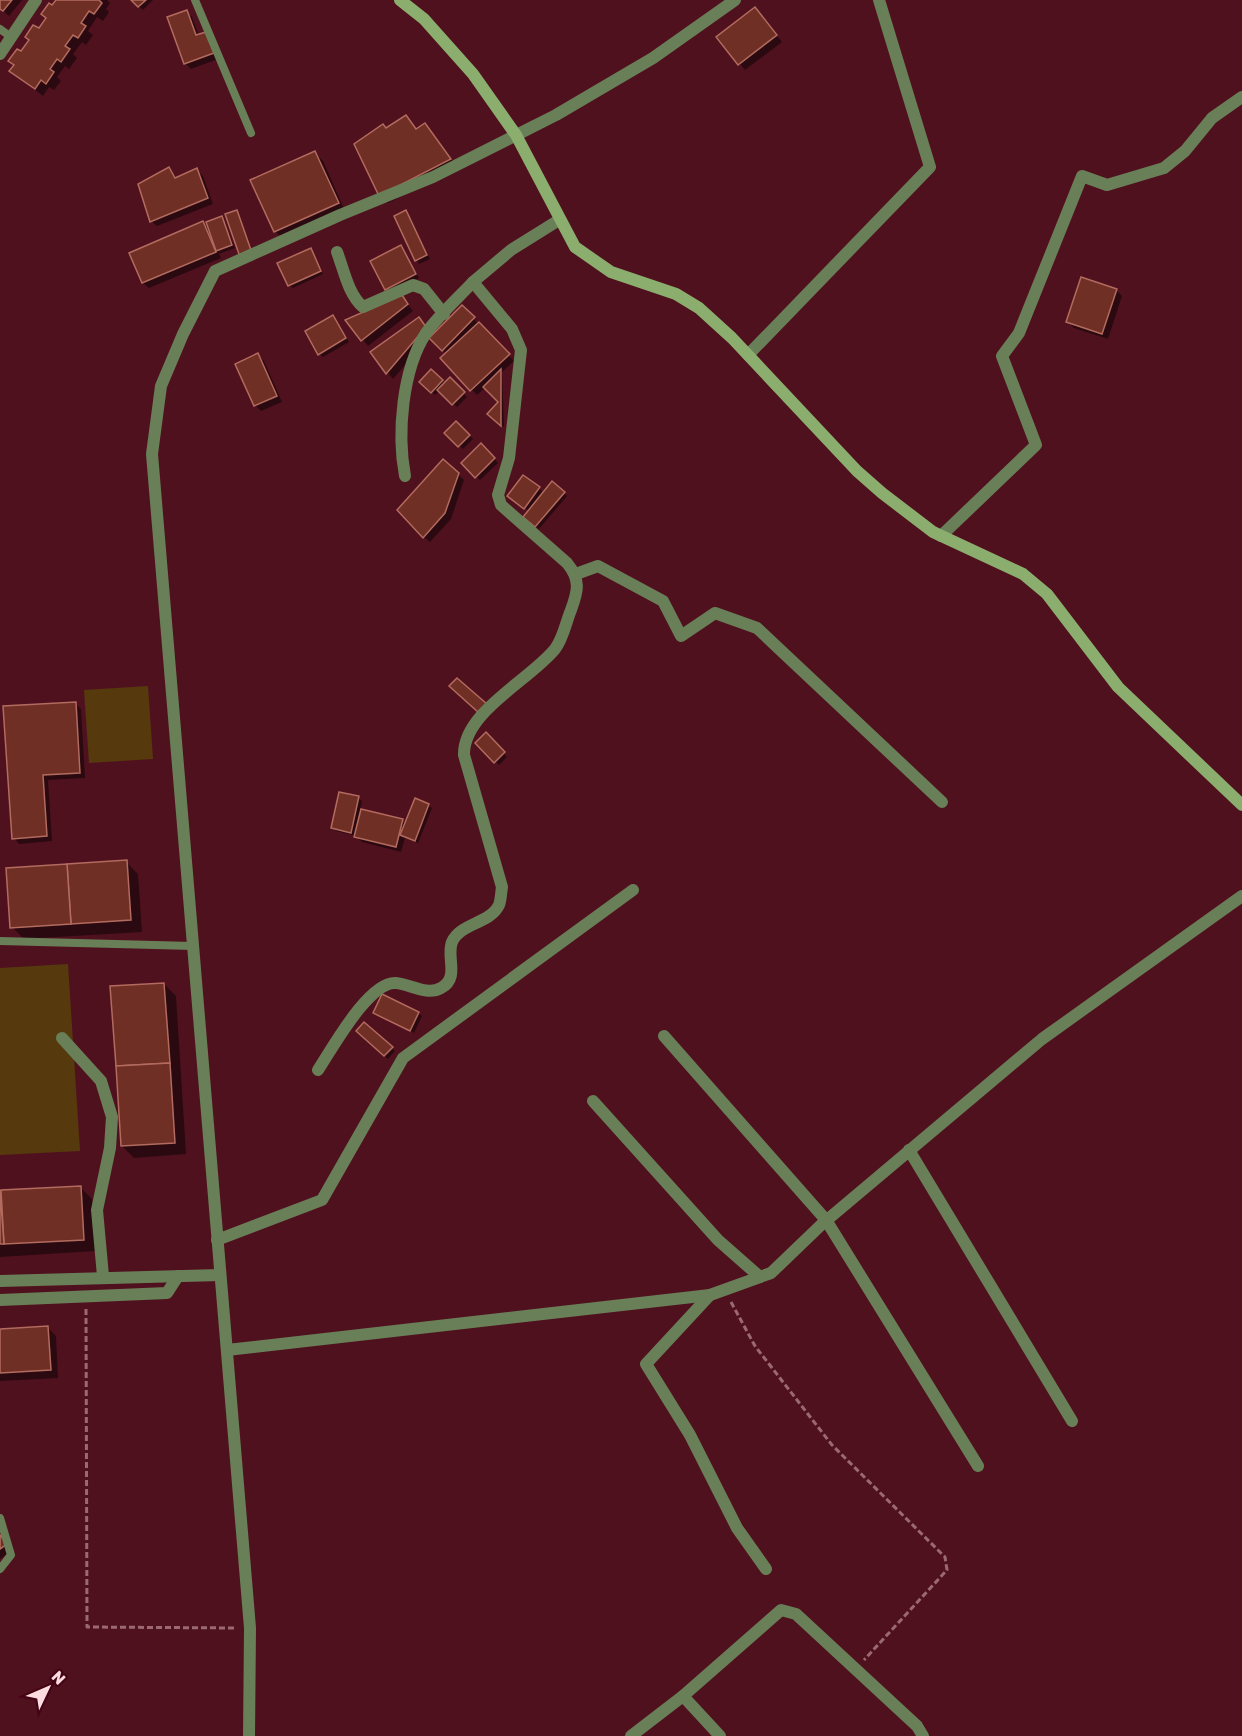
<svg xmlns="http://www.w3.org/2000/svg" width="1242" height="1736" font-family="Rubik,sans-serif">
<rect width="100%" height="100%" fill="#50111f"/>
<g fill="#57390e">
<path d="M148 686 153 759 89 763 84 690Z"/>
<path d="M68 964 80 1151 0 1155V968Z"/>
</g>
<g fill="#0007">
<path d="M0 0H22L9 16 0 8Z"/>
<path d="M58 0H107L110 3 106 9 109 12 103 21 97 17 88 31 93 35 86 45 82 42 73 54 77 58 69 69 65 66 57 77 61 81 54 90 49 87 43 96 11 71Z"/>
<path d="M133 0H153L143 10Z"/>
<path d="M755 9 782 42 745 70 718 37Z"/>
<path d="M187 12 192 17 199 36 218 59 191 69 185 63Z"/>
<path d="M406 117 418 130 425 125 458 167 388 203 380 195 386 130Z"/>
<path d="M315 153 323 161 345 211 283 239 275 231Z"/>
<path d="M169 169 177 179 197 170 203 176 213 204 157 226 151 221Z"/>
<path d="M237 212 254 257 244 260Z"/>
<path d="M406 212 430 259 419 264 396 216Z"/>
<path d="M222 218 235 248 219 254 221 258 149 288 143 283 131 254 203 223 210 230Z"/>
<path d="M401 247 419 278 390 293 372 262Z"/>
<path d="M310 250 323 274 293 288 289 285Z"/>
<path d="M1116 290 1122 296 1108 339 1074 328 1068 322Z"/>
<path d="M407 303 413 311 368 346 347 320Z"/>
<path d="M462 307 514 361 502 372 504 427 489 414 500 402 486 387 477 395 442 359 447 354 431 338Z"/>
<path d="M419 319 431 334 393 379 372 353Z"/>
<path d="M336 320 349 342 323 357 319 354Z"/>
<path d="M258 355 264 361 282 402 261 411 255 405Z"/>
<path d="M431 371 445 384 450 379 467 397 457 407 440 390 435 395 421 382Z"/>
<path d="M456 423 473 439 463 449 446 433Z"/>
<path d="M481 445 498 463 480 480 463 463Z"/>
<path d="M444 461 464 480 451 519 430 542 424 537Z"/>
<path d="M552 483 567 496 539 529 525 516 529 511 513 500 539 488 544 494Z"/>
<path d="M75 703 81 709 85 778 48 780 52 841 19 844 14 838Z"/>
<path d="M486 734 507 757 499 765 477 743Z"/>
<path d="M358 798 362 801 360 810 402 821 406 825 428 805 432 808 418 843 405 838 401 852 362 842 356 836 336 831 332 827Z"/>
<path d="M126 862 138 874 142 932 24 939 12 927Z"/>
<path d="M164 984 176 996 186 1154 134 1158 122 1146Z"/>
<path d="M375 1012 418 1013 422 1016 414 1033Z"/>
<path d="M364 1024 395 1051 388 1059 358 1031Z"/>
<path d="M80 1187 92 1199 96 1251 0 1257V1192Z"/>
<path d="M48 1328 56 1336 58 1378 0 1381V1331Z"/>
<path d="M0 1535 12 1550 0 1559Z"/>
</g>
<g fill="#6f2f24" stroke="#b26b5e" stroke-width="1.5">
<path d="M0 0H12L3 11 0 9Z"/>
<path d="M56 0H99L102 3 94 14 89 11 81 23 86 26 78 38 73 35 65 46 70 49 61 62 57 59 50 69 54 72 46 84 41 80 35 89 9 71 14 65 8 61 17 49 21 51 29 40 25 37 33 25 39 28 46 18 41 14 49 3 52 5Z"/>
<path d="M131 0H146L138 7Z"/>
<path d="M755 7 777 35 738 65 716 37Z"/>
<path d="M187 10 196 35 206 32 214 53 184 64 167 17Z"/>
<path d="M406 115 416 129 425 123 451 159 379 196 354 144 383 124 386 128Z"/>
<path d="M315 151 339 203 274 232 250 180Z"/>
<path d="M169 167 175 178 197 168 208 198 150 222 138 184Z"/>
<path d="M237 210 252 253 240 257 225 214Z"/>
<path d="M406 210 427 255 415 261 394 216Z"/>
<path d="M222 216 232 245 216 251 206 222Z"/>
<path d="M203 221 216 252 142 283 129 253Z"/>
<path d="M401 245 416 274 385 290 370 261Z"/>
<path d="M311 248 321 271 288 286 277 263Z"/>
<path d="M1081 277 1117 289 1102 334 1066 322Z"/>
<path d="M402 295 408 304 361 341 345 320Z"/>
<path d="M462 305 475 317 442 351 429 338Z"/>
<path d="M333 315 346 338 318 355 305 331Z"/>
<path d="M419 317 426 327 386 374 370 352Z"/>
<path d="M479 322 510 354 470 391 440 358Z"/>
<path d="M258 353 277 396 254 406 235 364Z"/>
<path d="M431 369 443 380 431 393 419 382Z"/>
<path d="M501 369V426L487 414 498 402 483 387Z"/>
<path d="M450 377 465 392 452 405 437 390Z"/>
<path d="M456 421 470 435 458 447 444 433Z"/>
<path d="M481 443 495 458 475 478 461 463Z"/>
<path d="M443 459 459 473 445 513 423 538 397 510Z"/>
<path d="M523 475 540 487 524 509 507 496Z"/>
<path d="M552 481 565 492 535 527 523 517Z"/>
<path d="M457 678 487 704 479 713 449 686Z"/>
<path d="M76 702 80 773 43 775 47 836 12 839 3 706Z"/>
<path d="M486 732 505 752 494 763 475 743Z"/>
<path d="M339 792 359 796 351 833 331 828Z"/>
<path d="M415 798 429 804 415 841 400 835Z"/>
<path d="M361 809 403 819 396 847 354 837Z"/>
<path d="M127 860 131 920 71 924 67 864Z"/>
<path d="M67 864 71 924 10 928 6 868Z"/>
<path d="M164 983 170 1063 116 1066 110 986Z"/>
<path d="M382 994 419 1012 410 1031 373 1013Z"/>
<path d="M364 1022 393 1047 384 1056 356 1031Z"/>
<path d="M170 1063 175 1143 121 1146 116 1066Z"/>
<path d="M81 1186 84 1240 4 1244 1 1190Z"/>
<path d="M0 1190 4 1244H0Z"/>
<path d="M48 1326 51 1370 0 1373V1329Z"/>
<path d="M0 1535 7 1544 0 1549Z"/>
</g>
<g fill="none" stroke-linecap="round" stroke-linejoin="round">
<g stroke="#9b6972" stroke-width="3" stroke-dasharray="6 3" stroke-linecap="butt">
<path d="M731 1302 755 1346 832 1445 945 1557 947 1570 864 1660"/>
<path d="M86 1309 87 1627 237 1628"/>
</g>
<g stroke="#697f58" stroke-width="8">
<path d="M195 0 251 133"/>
<path d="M0 29 11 37"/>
<path d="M0 941 193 946"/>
<path d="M0 1518 11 1555 0 1569"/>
</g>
<g stroke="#697f58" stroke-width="12">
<path d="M0 54 36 0"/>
<path d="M337 252C344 270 348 294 363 307L413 285 424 289 444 314"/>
<path d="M748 355 930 167 879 0"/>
<path d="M405 476C397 434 402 370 426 333 439 315 458 298 473 282"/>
<path d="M941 536 1036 445 1002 356 1019 333 1082 176 1107 185 1164 168 1185 151 1212 118 1242 97"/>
<path d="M576 574 598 566 663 601 681 636 715 613 757 628 942 802"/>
<path d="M664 1036 826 1220 978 1466"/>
<path d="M62 1038 101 1081 112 1117 110 1148 97 1210 103 1276"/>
<path d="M318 1070C332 1049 369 981 396 983 410 984 427 996 441 988 460 978 446 957 452 942 460 923 490 924 499 905 501 900 501 893 502 887L464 755C463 712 530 680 555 649 563 639 566 622 571 610 578 591 581 580 567 563L501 505 498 495 509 458 521 350 512 329 473 282 511 250 559 220"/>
<path d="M593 1101 718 1240 760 1277"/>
<path d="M909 1150 1072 1421"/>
<path d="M217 1240 322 1200 403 1058 633 890"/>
<path d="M0 1281 220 1275"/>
<path d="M0 1300 167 1293 178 1276"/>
<path d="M227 1350 710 1295"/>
<path d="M766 1569 737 1528 690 1435 646 1364 710 1295 771 1273 821 1225 1042 1039 1242 896"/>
<path d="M683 1696 720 1736"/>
<path d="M249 1736 250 1628 152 454 161 386 183 334 215 271 340 215 433 177 556 115 653 58 735 0"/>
<path d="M631 1736 683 1696 781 1610 796 1614 917 1726 923 1736"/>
</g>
<path stroke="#8bae6f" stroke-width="12" d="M400 0 424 19 473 74 516 135 575 247 611 272 676 294 699 308 732 338 857 471 882 493 933 532 1023 574 1047 594 1118 687 1242 805"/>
</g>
<g transform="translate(48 1688) rotate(46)" stroke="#440416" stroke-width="4.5" paint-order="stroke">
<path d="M0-4.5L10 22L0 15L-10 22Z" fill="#fddcdf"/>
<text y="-9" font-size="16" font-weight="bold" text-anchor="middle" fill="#fddcdf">N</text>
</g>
</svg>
